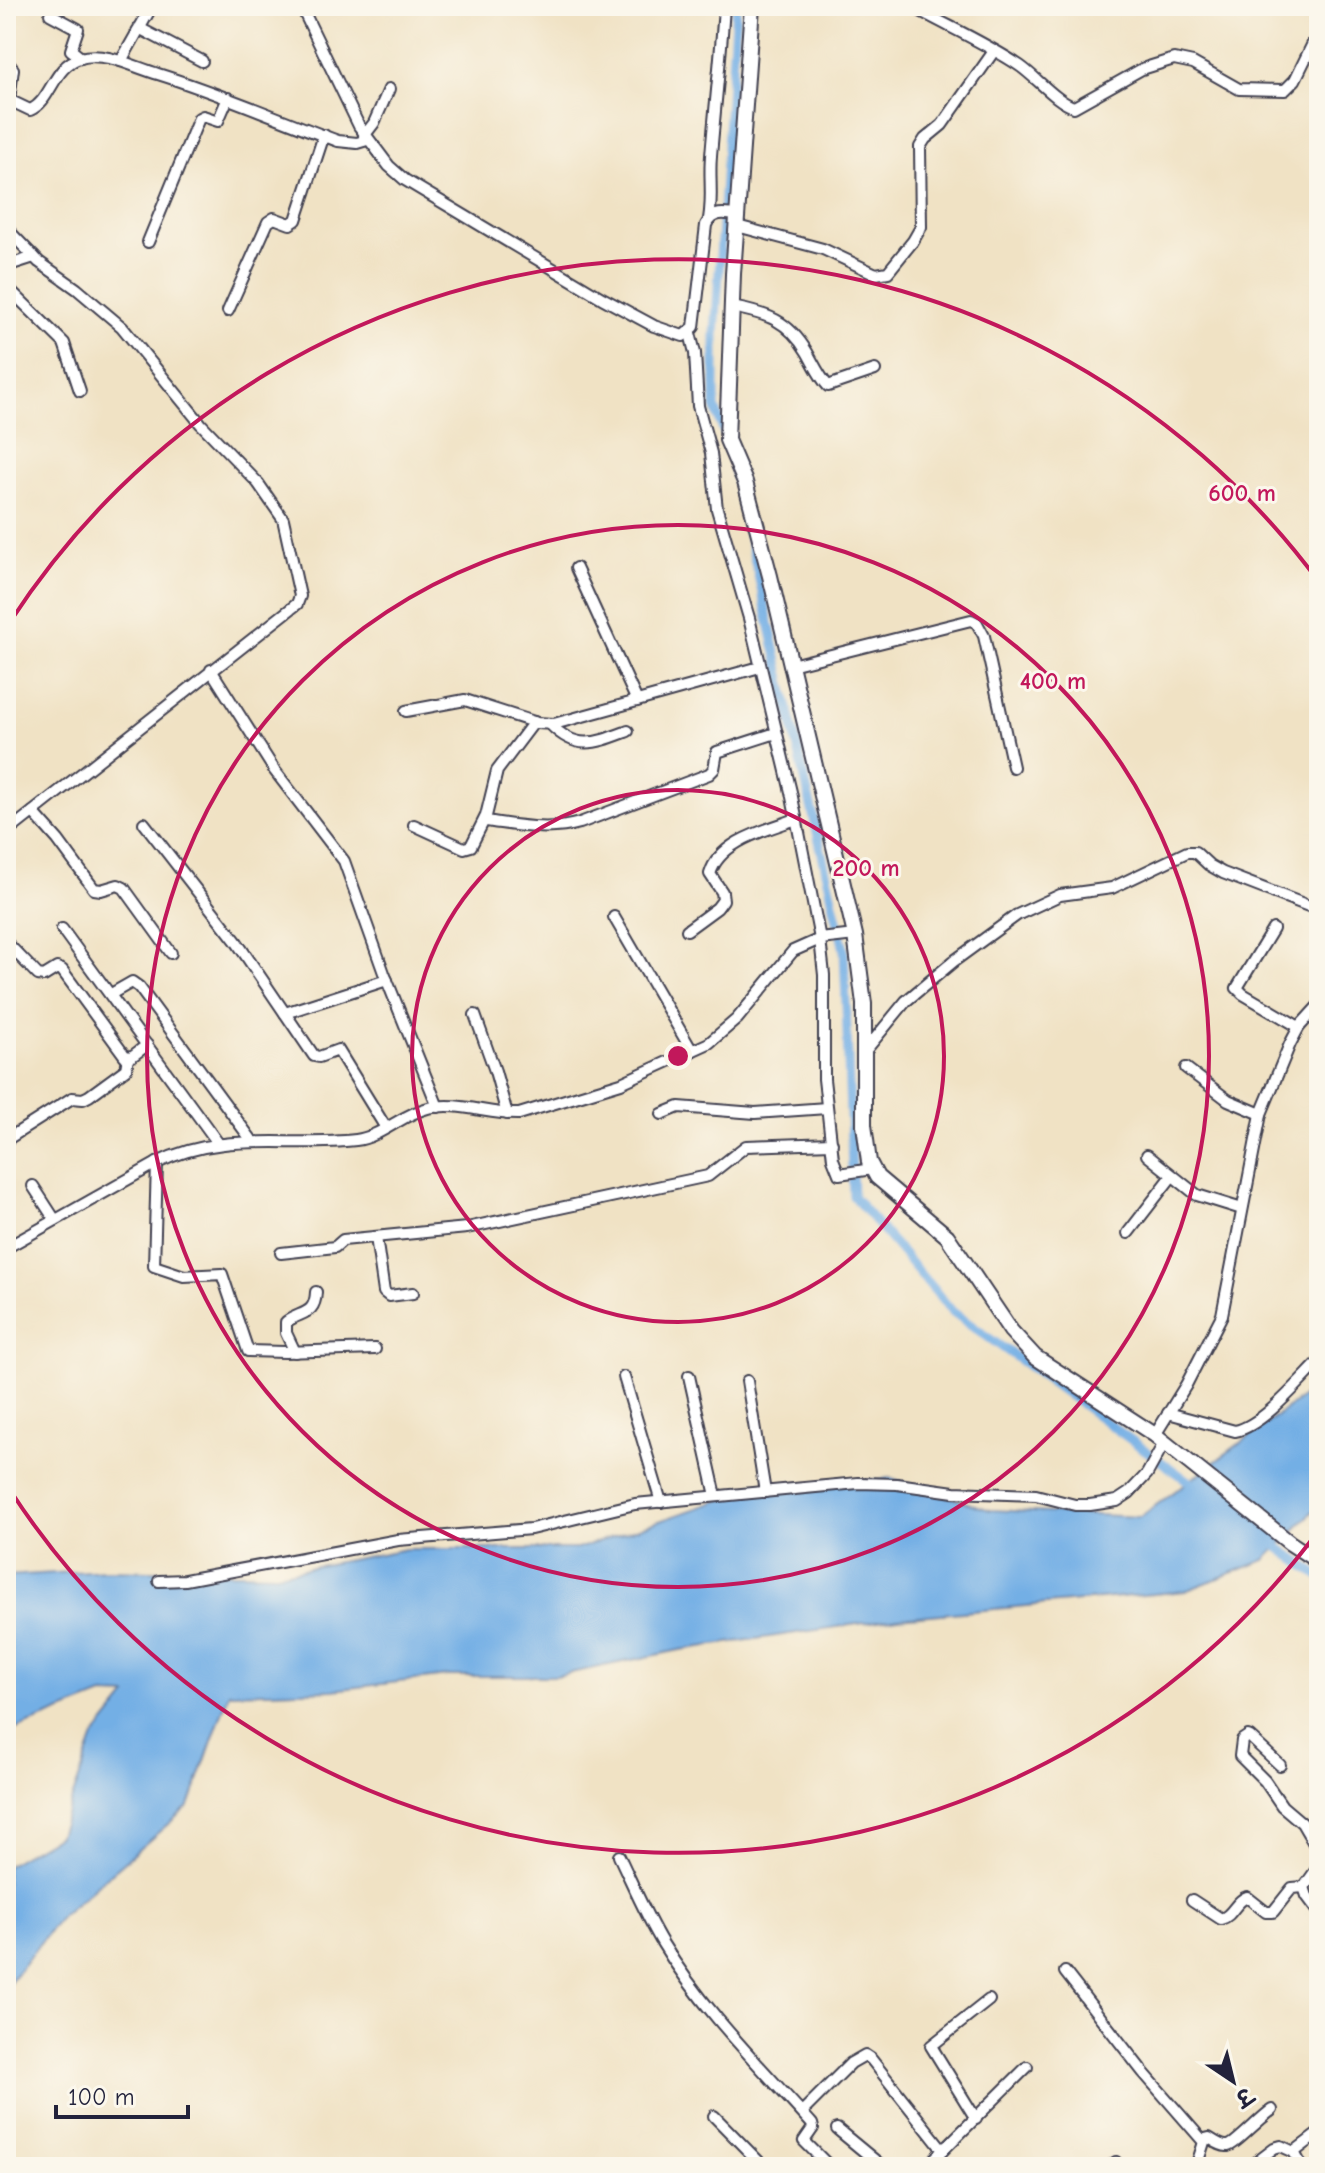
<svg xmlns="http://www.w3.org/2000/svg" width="1325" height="2173" font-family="'Comic Neue','Playpen Sans Deva',sans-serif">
<rect width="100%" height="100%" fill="#fbf7ec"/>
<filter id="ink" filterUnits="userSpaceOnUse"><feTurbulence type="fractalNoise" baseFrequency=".0125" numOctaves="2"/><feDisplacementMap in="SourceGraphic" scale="16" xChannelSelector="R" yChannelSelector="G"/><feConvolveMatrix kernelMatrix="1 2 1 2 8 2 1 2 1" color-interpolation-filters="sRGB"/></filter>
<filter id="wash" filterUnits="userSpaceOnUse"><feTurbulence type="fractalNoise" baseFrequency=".006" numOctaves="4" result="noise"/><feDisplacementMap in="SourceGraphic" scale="32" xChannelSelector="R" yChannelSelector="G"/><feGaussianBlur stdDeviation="1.8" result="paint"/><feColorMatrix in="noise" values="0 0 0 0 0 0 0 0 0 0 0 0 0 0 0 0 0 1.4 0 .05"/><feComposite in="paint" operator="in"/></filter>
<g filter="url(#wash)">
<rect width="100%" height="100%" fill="#f0e2c4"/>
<path fill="#73afe5" stroke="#4a6890" stroke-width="2" d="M1319 1385V1505L1265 1560 1185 1591 898 1618 680 1650 556 1676H447L333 1690 229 1693 189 1806 60 1917 6 1987V1866L59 1835 94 1737 127 1696 103 1695 6 1733V1576L107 1570 277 1574 406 1549H577L747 1491 891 1478 990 1510 1140 1517Z"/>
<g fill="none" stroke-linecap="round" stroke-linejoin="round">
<g stroke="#73afe5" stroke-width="9">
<path d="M724 433 715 407V335L736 6"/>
<path d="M734 470 844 950 853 1196 953 1312 1198 1488"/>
<path d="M1271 1542 1319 1576"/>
</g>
</g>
</g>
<g filter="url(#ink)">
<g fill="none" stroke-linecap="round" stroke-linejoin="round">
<defs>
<g id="minor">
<path d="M301 6 359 126 389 166 405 180 602 298 654 326 683 336 694 327 706 225C712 211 725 213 738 216"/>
<path d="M911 6C947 26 986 43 1020 66 1037 78 1057 102 1074 107L1142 69 1174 59 1193 63 1239 89 1285 90 1295 80 1319 31"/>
<path d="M50 14 78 29 71 50 81 58"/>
<path d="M139 28 202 61"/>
<path d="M6 61 13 69 9 100 30 110C51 102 53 66 80 58 105 51 134 67 158 74 219 93 278 119 338 141L357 143 367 140"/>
<path d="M121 61 152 6"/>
<path d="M364 136 374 123 389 89"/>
<path d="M709 219C713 196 709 178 711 156 715 106 721 56 724 6"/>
<path d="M737 226 823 249 876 274 888 272 913 241 921 227 920 147 925 139 942 125 994 51"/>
<path d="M6 228 39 262 77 289 122 327 201 424 258 483 283 519 300 596 297 604 6 833"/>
<path d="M148 242 199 118 203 116 218 121 228 98"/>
<path d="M6 266 34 257"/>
<path d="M6 286 64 343 80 391"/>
<path d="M732 307C768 314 788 320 807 352 814 364 819 376 828 386L875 370"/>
<path d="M228 311 268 222 274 218 290 224 296 220 324 135"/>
<path d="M690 333 695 353 698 406 711 453 717 509 749 618 791 792 820 939 824 975V1079L833 1159 839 1174 872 1169"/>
<path d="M576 568 637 701"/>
<path d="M791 665 971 620 977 623 984 636 1013 767"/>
<path d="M211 670 275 771 344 861 384 973 438 1107"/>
<path d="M406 711 465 700 537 723 554 724 760 667"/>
<path d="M550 724C577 752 596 743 628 731"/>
<path d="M33 812 58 840 94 889 101 890 118 885 124 888 171 953"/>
<path d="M485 821C517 825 548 832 580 823L709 774 714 769 717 752 776 733"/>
<path d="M144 823 236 941 314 1056 319 1057 338 1050 386 1128"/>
<path d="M414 825 464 848 471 846 486 816 497 771 534 722"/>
<path d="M614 917 692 1051"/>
<path d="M62 929 218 1143"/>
<path d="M1273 929 1237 988 1243 994 1299 1027"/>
<path d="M687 930 717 908 723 900 722 892 710 874C720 840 767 830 796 819"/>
<path d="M6 942 38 975 44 976 57 968 62 970 125 1056 131 1057 147 1045"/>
<path d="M111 994 132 982 139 987 253 1142"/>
<path d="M285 1013 387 980"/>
<path d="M475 1015 495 1071 507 1114"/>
<path d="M865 1051 906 1001 954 961 1017 915 1060 895 1112 888 1187 852H1195L1209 865 1223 873 1319 910"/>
<path d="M1186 1068 1228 1100 1261 1114"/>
<path d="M662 1114 679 1107 755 1113 827 1108"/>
<path d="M6 1140 72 1098 83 1099 89 1096 126 1069 128 1058"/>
<path d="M1147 1155 1197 1195 1242 1209"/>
<path d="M157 1163 154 1266 184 1276 222 1274 248 1351 285 1352 375 1349"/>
<path d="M33 1186 55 1220"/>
<path d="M1128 1233 1172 1176"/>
<path d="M376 1237 384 1292 389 1296 413 1293"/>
<path d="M6 1248 157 1163C222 1130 287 1148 356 1140 381 1137 402 1114 428 1108 459 1101 488 1115 519 1114L621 1083 709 1043 737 1019 793 951 820 939 855 935"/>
<path d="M281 1253 335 1247 343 1240 467 1228 708 1176 746 1146 832 1143"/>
<path d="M295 1352 286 1333V1322C301 1311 315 1316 316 1292"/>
<path d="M689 1376 716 1496"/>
<path d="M624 1377 661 1502"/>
<path d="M747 1381 765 1492"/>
<path d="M1168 1413 1235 1431C1262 1426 1299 1382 1319 1362"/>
<path d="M1155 1435 1186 1385 1222 1315 1261 1114 1290 1044 1299 1027 1319 1005"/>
<path d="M159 1581 185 1580 398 1540 531 1529 635 1504 858 1483 897 1484 954 1492 1036 1495 1075 1505H1090L1117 1501 1129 1493 1147 1474 1164 1443"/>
<path d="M1280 1765 1250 1737 1248 1736 1242 1740 1240 1756 1265 1781 1282 1806 1302 1823 1319 1852"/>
<path d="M619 1856C633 1885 646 1916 663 1944 703 2010 761 2067 812 2124L813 2128 804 2141 830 2167"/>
<path d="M1319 1866 1304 1887 1307 1896 1319 1912"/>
<path d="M1192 1900 1221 1919C1233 1916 1235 1901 1247 1897L1266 1912H1273L1292 1888 1304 1887"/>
<path d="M1065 1972 1143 2072 1203 2141"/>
<path d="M802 2112 851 2063 865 2055 871 2059 943 2150"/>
<path d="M714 2116 764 2167"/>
<path d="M976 2119 931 2046 989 2000"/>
<path d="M837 2129 883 2167"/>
<path d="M1294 2152 1319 2133"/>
<path d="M926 2167 1027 2067"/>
<path d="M1109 2167 1116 2162"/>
<path d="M1196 2167 1205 2139 1209 2138C1214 2141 1222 2147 1228 2146 1235 2145 1261 2117 1272 2110"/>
<path d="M1249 2167 1274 2148 1281 2146 1294 2152 1302 2167"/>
</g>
<path id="tertiary" d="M752 6 733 274 727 440 745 482 770 576 855 935 864 1004V1125L869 1162 877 1177 947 1236 1011 1331 1035 1357 1155 1435 1290 1543 1319 1562"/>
</defs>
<use href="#minor" stroke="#413f50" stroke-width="14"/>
<use href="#tertiary" stroke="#413f50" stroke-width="18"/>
<use href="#minor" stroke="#fff" stroke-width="10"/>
<use href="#tertiary" stroke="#fff" stroke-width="14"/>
</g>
</g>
<g fill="none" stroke="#c2185b" stroke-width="4">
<circle cx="678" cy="1056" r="266"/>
<circle cx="678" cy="1056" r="531"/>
<path d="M1319 1530A797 797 0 0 1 10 1490M10 622A797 797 0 0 1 1319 582"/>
</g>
<circle cx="678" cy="1056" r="12" fill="#c2185b" stroke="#fbf7ec" stroke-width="4"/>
<g font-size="24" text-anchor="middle" font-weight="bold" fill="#c2185b" stroke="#fbf7ec" stroke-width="6" stroke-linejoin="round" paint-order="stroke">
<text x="1242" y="501">600 m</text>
<text x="1053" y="689">400 m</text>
<text x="866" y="876">200 m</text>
</g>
<rect width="1325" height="2173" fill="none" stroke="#fbf7ec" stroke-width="32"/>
<g transform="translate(1233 2081) rotate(145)" stroke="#fbf7ec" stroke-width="6" paint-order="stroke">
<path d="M0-6L14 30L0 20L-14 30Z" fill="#22223b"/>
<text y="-12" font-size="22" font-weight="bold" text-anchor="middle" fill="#22223b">उ</text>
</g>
<path d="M56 2105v12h132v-12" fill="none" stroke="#22223b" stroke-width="4"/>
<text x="68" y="2105" font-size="24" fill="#22223b" stroke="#fbf7ec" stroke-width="6" paint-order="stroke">100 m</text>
</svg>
